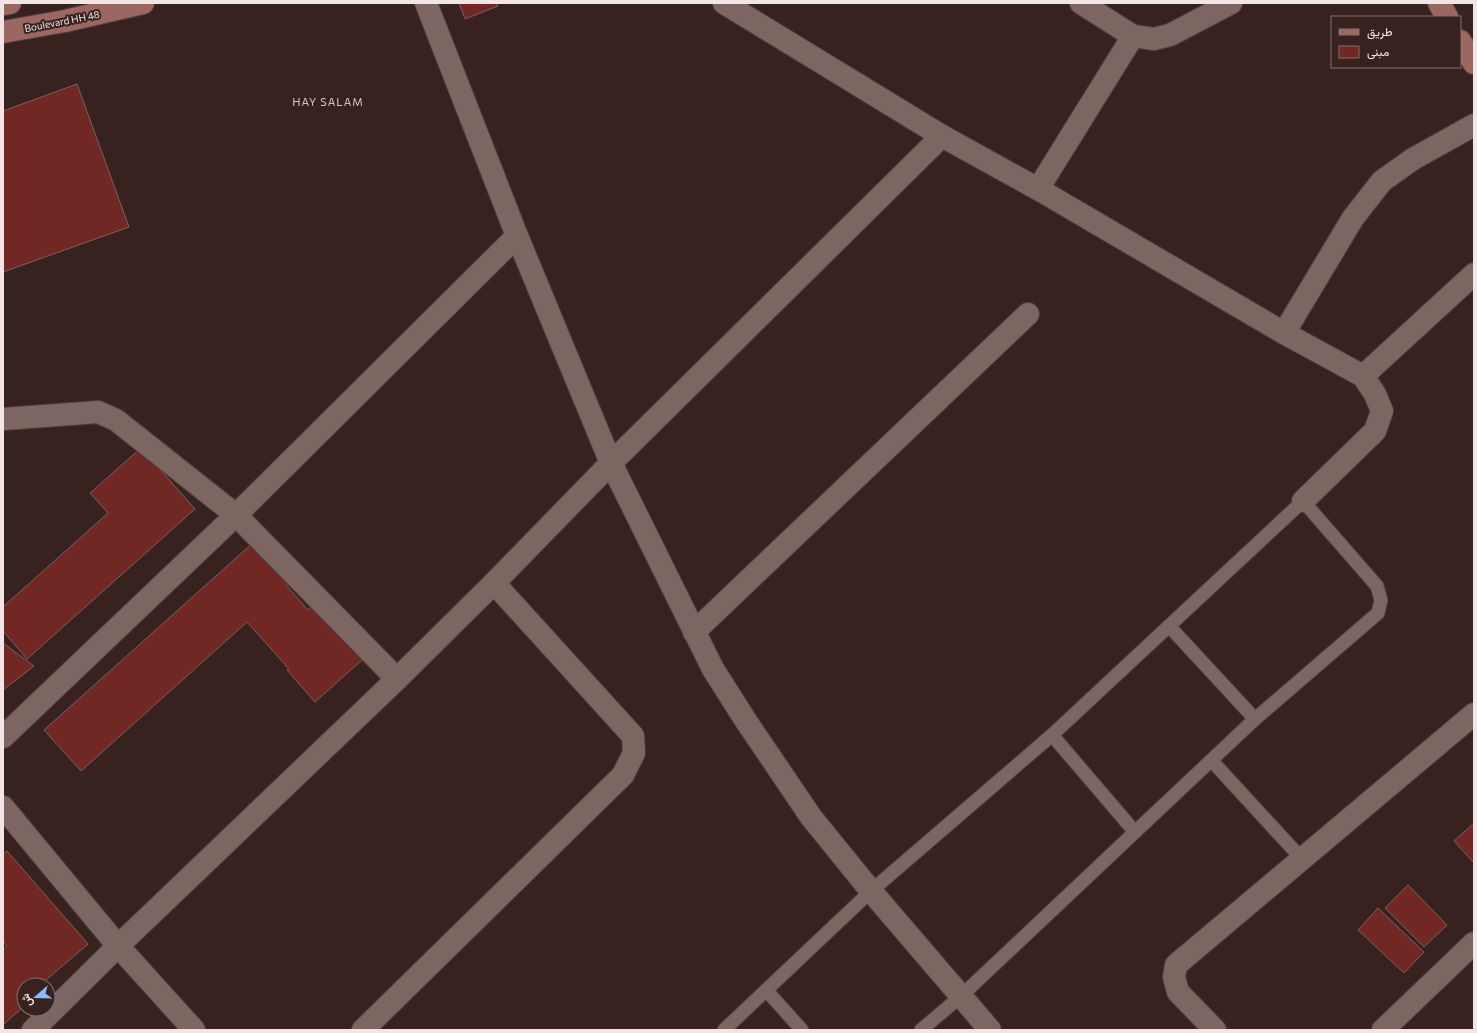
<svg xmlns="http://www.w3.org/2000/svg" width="1477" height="1033" font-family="Commissioner,Vazirmatn,sans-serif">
<rect width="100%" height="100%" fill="#372220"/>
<g fill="#712723" stroke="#7a615e">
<path d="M459 3H496L498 6 465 19Z"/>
<path d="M77 84 129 227 3 272V111Z"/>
<path d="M141 448 195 509 27 659 3 631V607L108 513 90 493Z"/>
<path d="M254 542 290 582 286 585 308 610 315 604 363 659 315 702 287 670 289 669 247 622 81 771 44 730Z"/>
<path d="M3 643 34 666 3 690Z"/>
<path d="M1474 823V863L1454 841Z"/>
<path d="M7 851 88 944 40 985H24V1006L3 1025V950L7 946 3 941V854Z"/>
<path d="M1408 885 1447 925 1424 947 1385 908Z"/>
<path d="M1378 908 1424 952 1404 973 1358 930Z"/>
</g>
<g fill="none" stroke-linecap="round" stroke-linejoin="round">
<defs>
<g id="lane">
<path d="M1169 626 1255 719"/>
<path d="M1052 735 1135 832"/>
<path d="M1212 761 1302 859"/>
<path d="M766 990 802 1030"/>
<path d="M724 1030 871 891 1052 735 1303 501 1377 586 1381 600 1378 613 1255 719 960 997 921 1030"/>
</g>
<g id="street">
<path d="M426 3 517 236 611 463 713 669 746 721 811 817 871 891 990 1030"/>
<path d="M724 3 942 136 1038 189 1284 333 1363 376 1375 394 1382 411 1375 431 1303 501"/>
<path d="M1081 3 1133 36 1154 39 1170 35 1231 3"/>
<path d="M1038 189 1133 36"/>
<path d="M1284 333 1353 218 1382 181 1413 159 1474 125"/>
<path d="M1363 376 1474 274"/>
<path d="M3 419 98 412 116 420 236 515 397 679"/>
<path d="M694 632 1028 314"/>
<path d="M3 737 236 515 517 236"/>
<path d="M3 807 118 946 194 1030"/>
<path d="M33 1030 118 946 397 679 494 583 611 463 942 136"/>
<path d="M363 1030 623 775 634 753 633 736 494 583"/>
<path d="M1215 1030 1178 992 1174 977 1176 965 1474 714"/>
<path d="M1383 1030 1474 943"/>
</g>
<g id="secondary">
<path d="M1439 3 1447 17"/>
<path d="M3 4 10 3"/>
<path d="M3 32 65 21 143 3"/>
<path d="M1460 41 1474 63"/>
</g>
</defs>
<use href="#lane" stroke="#513f3e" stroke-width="15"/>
<use href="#street" stroke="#513f3e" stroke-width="24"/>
<use href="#secondary" stroke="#513f3e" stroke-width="24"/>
<use href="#lane" stroke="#7d6562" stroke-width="13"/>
<use href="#street" stroke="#7d6562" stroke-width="22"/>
<use href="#secondary" stroke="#9c6661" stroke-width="22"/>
</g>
<g text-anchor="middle" stroke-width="4" stroke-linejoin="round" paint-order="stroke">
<g font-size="10" fill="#f3e5e3" stroke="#372220">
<text transform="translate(62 21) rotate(-11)" y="4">Boulevard HH 48</text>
</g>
<g font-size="11" letter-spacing="1" fill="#ddc1bd" stroke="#372220">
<text x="328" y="106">HAY SALAM</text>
</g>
</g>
<rect width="1477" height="1033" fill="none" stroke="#f3e5e3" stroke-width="8"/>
<rect x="1331" y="16" width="130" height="52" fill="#372220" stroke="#82706e"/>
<rect x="1339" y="29" width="20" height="6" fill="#9c6661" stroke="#82706e"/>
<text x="1367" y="36" font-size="12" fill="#f3e5e3">طريق</text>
<rect x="1339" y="46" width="20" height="12" fill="#712723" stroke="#82706e"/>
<text x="1367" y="56" font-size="12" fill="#f3e5e3">مبنى</text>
<g transform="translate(36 997) rotate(250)"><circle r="19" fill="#372220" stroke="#82706e"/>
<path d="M0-3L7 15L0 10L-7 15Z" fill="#89bafc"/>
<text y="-6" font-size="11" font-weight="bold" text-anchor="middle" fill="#f3e5e3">ش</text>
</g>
</svg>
